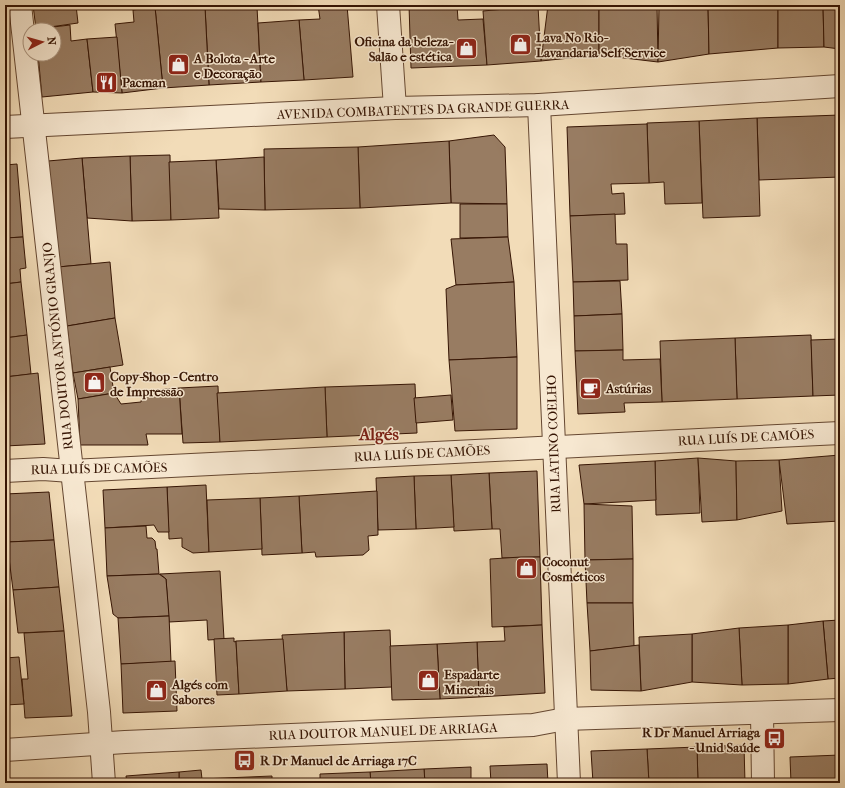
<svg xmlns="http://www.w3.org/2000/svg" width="845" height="788" font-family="'IM FELL French Canon',serif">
<rect width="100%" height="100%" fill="#f2dcb8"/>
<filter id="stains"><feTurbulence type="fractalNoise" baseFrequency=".005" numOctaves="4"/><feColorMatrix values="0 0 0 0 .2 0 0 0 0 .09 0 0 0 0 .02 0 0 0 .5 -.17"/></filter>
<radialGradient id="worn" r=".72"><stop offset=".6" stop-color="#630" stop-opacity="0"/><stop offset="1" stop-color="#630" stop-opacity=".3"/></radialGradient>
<g fill="#987c62" stroke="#361504">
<path d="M33 5H76L78 23 36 29Z"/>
<path d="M217 5H247V8L257 7 261 82 209 85 205 7Z"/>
<path d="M318 5H347L353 77 304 80 299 20 320 19Z"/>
<path d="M409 5H457L458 20 483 19 487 65 411 68Z"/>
<path d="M548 5H599V55L541 61Z"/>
<path d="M599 5H657L658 62 599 55Z"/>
<path d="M659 5H708L709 54 658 62Z"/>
<path d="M708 5H778V48L709 54Z"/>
<path d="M778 5H823L824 47 778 48Z"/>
<path d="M823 5H840V49L824 47Z"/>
<path d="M538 6 541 61 487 65 483 11Z"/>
<path d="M155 7H205L209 85 163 88Z"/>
<path d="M155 7 163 88 122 93 115 24 134 22 133 10Z"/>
<path d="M299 20 304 80 261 82 258 23Z"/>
<path d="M70 25 71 41 87 39 93 92 42 97 38 54H54V30H36V29Z"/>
<path d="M117 37 122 93 93 92 87 39Z"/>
<path d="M840 115V177L759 180 757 118Z"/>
<path d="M757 118 760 216 703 218 699 121Z"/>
<path d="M699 121 702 203 665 204 664 182 649 183 647 123Z"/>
<path d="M647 124 649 183 611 184 612 194 624 193 625 214 570 216 567 127Z"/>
<path d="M494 135 505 147 507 204 451 203 449 141Z"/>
<path d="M449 141 451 203 360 208 358 147Z"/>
<path d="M358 147 360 208 265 210 264 149Z"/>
<path d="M170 155 171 220 132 221 130 156Z"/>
<path d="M130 156 132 221 87 218 82 158Z"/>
<path d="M264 157 265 210 219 209 216 160Z"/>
<path d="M82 158 91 264 58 267 48 161Z"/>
<path d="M216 160 219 218 171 220 169 162Z"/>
<path d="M17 164 23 237 5 238V165Z"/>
<path d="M460 204H507L508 237 460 238Z"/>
<path d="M615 214 616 244H627L628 280 573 282 570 216Z"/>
<path d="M23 237 26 268 20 269 21 282 5 284V238Z"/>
<path d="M508 237 514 282 456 285 451 239Z"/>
<path d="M110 262 115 318 67 326 58 267Z"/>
<path d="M620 281 622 314 574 316 573 282Z"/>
<path d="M21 282 27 335 5 338V284Z"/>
<path d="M514 282 517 357 449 360 446 289 456 285Z"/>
<path d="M622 314 623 350 575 351 574 316Z"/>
<path d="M115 318 123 365 73 373 67 326Z"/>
<path d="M27 335 31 374 5 377V338Z"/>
<path d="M811 335 813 396 737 399 735 338Z"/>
<path d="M735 338 737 399 662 402 660 341Z"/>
<path d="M840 339V395L813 396 811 340Z"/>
<path d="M623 350V360L660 359 662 402 624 403 625 412 578 414 575 351Z"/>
<path d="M517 357V429L455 431 449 360Z"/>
<path d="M110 367 114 393 78 399 73 373Z"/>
<path d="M38 373 45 444 5 446V377Z"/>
<path d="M415 384 417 433 327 437 325 387Z"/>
<path d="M218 386 220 442 183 443 179 388Z"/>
<path d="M325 387 327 437 220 442 217 393Z"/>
<path d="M179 388 182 434H146L148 445H80L78 399 114 393 121 404 141 402 143 391Z"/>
<path d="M451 395 453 420 416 423 414 398Z"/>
<path d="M840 455V521L787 524 779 460Z"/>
<path d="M698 458 700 513 656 515 655 461Z"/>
<path d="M698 458 736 461 737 520 702 522Z"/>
<path d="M779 460 782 511 737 520 736 461Z"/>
<path d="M655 461 656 500 584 504 579 465Z"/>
<path d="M537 471 540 557 502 558 500 529H492L489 473Z"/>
<path d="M489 473 492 529 454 531 451 475Z"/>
<path d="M451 475 454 527 416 529 414 476Z"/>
<path d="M414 476 416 529 378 530 376 478Z"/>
<path d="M206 485 209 552 193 553 182 547V538L169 539 167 487Z"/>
<path d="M167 487 169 532H158L154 525 105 528 103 490Z"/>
<path d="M377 491 378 535 368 536 369 550 363 555 316 557 315 552 302 553 299 496Z"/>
<path d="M49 492 54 540 7 542V535H5V494Z"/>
<path d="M299 496 302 553 262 555 260 498Z"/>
<path d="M260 498 262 549 209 552 207 500Z"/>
<path d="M584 504 632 506 633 559 585 560Z"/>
<path d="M146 526 147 538H152L155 541 156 549H157L159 574 107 576 105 528Z"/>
<path d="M54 540 59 587 13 590 7 542Z"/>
<path d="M521 557H540L542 625 492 627 490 559Z"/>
<path d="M633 559V603H587L585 560Z"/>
<path d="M220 571 224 639 208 640 207 620 169 622 166 579 160 574Z"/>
<path d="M159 574 166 579 169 616 118 618 113 614 107 576Z"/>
<path d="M59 587 64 631 18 633 13 590Z"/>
<path d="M587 603H633L634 646 590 651Z"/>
<path d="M169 616 171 662 121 664 118 618Z"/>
<path d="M840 620V678L828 679 823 621Z"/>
<path d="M823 621 828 679 788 684V625Z"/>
<path d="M542 625 545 693 479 697 477 642 505 641 504 627Z"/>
<path d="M788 625V684L742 685 739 628Z"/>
<path d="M739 628 742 685 692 682V634Z"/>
<path d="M390 630 392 687 345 689 344 632Z"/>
<path d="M64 631 72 716 25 718 22 679H28L24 633Z"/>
<path d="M344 632 345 689 287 691 282 635Z"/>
<path d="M692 634V682L641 691 639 637Z"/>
<path d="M234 638V642L236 641 239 694 217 695 214 639Z"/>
<path d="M283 639 287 691 239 694 236 641Z"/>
<path d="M477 642 479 697 440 699 437 644Z"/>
<path d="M437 644 440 699 392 700 390 646Z"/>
<path d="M639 645 641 691 591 690 590 651Z"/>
<path d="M19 657 24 704 5 705V658Z"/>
<path d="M175 661 177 711 123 713 121 664Z"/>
<path d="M744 745 745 783H698L697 747Z"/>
<path d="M697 747 698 783H649L647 749Z"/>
<path d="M647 749 649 783H593L591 751Z"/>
<path d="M840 755V783H791L790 757Z"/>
<path d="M547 764 548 783H491L490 766Z"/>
<path d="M471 767V783H425L424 769Z"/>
<path d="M424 769 425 783H371L370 772Z"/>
<path d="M201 770 202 779 225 778 226 783H179V772Z"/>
<path d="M179 772V783H127L126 776Z"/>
<path d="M370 772 371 783H320V774Z"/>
<path d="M272 776V783H226L225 778Z"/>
</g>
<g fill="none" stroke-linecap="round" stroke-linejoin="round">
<defs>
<g id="minor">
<path d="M20 5 99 712 104 783"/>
<path d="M388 5 395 108"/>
<path d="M539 105 569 783"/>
<path d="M5 127 395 108 539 105 840 86"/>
<path d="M5 471 43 469 71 471 840 433"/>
<path d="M762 713 763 783"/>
<path d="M5 750 125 742 533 725 565 719 840 710"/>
</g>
</defs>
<use href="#minor" stroke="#654731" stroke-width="24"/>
<use href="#minor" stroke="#f7e8d1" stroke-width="22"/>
</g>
<defs>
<symbol id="shop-square" viewBox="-11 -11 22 22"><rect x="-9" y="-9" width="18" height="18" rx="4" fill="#8f2418" stroke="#f7e8d1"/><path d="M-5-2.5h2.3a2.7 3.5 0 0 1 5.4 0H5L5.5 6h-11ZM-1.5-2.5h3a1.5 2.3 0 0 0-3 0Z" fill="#fff"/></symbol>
<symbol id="restaurant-square" viewBox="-11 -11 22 22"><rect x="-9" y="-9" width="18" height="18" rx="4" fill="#8f2418" stroke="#f7e8d1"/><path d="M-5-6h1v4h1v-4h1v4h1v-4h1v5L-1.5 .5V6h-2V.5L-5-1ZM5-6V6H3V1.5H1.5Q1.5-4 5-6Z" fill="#fff"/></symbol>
<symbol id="cafe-square" viewBox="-11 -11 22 22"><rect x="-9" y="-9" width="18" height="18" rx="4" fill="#8f2418" stroke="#f7e8d1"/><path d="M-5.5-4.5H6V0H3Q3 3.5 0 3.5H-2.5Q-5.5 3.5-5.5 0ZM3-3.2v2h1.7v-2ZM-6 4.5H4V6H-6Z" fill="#fff"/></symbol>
<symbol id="bus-square" viewBox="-11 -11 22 22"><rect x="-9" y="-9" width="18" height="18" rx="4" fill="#8f2418" stroke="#f7e8d1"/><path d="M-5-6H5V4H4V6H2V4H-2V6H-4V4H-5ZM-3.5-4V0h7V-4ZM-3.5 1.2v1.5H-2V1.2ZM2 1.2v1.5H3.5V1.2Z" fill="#fff"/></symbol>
</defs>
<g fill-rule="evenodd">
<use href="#shop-square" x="508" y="32" width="25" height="25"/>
<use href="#shop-square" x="454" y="36" width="25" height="25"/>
<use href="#shop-square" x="166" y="52" width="25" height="25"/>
<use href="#restaurant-square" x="94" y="70" width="25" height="25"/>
<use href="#shop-square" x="82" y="370" width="25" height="25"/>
<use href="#cafe-square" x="578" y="376" width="25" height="25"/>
<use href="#shop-square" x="514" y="556" width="25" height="25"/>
<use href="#shop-square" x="416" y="668" width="25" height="25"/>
<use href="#shop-square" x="144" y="678" width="25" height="25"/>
<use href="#bus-square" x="762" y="726" width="25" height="25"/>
<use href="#bus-square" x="232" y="748" width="25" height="25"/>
</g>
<g text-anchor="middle" stroke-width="3" stroke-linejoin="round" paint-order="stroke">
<g font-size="13" font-weight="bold" fill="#361504" stroke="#f7e8d1" text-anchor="start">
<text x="536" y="42">Lava No Rio-<tspan x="536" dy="15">Lavandaria Self Service</tspan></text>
<text x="452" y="46" text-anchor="end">Oficina da beleza-<tspan x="452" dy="15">Salão e estética</tspan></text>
<text x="194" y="63">A Bolota - Arte<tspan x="194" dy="15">e Decoração</tspan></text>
<text x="122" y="87">Pacman</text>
<text x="110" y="381">Copy-Shop - Centro<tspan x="110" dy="15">de Impressão</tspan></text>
<text x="606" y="393">Astúrias</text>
<text x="542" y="566">Coconut<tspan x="542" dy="15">Cosméticos</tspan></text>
<text x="444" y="679">Espadarte<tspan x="444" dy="15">Minerais</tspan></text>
<text x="172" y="689">Algés com<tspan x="172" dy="15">Sabores</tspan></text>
<text x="760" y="737" text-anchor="end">R Dr Manuel Arriaga<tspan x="760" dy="15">- Unid Saúde</tspan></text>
<text x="260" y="765">R Dr Manuel de Arriaga 17C</text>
</g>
<g font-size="13" fill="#361504" stroke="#f7e8d1">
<text transform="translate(423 109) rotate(-2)" y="5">AVENIDA COMBATENTES DA GRANDE GUERRA</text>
<text transform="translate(57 346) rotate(-96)" y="5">RUA DOUTOR ANTÓNIO GRANJO</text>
<text transform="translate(746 437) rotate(-3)" y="5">RUA LUÍS DE CAMÕES</text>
<text transform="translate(553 444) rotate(-92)" y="5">RUA LATINO COELHO</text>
<text transform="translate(422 453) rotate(-3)" y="5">RUA LUÍS DE CAMÕES</text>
<text transform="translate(99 468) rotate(-1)" y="5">RUA LUÍS DE CAMÕES</text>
<text transform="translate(383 731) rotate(-2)" y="5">RUA DOUTOR MANUEL DE ARRIAGA</text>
</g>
<g font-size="17" font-weight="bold" fill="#7a1f14" stroke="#f7e8d1">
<text x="379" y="440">Algés</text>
</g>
</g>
<rect width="845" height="788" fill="none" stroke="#f2dcb8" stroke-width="20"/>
<rect x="6" y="6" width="833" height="776" fill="none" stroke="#361504" stroke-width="2"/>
<rect x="10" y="10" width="825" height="768" fill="none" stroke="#361504"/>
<g transform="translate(42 42) rotate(84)"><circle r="19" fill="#f7e8d1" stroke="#aa947f"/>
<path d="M0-3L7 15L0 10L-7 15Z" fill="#8f2418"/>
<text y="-6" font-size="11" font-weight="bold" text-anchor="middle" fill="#361504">N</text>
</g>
<rect width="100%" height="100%" filter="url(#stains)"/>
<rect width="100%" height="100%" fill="url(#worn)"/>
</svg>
